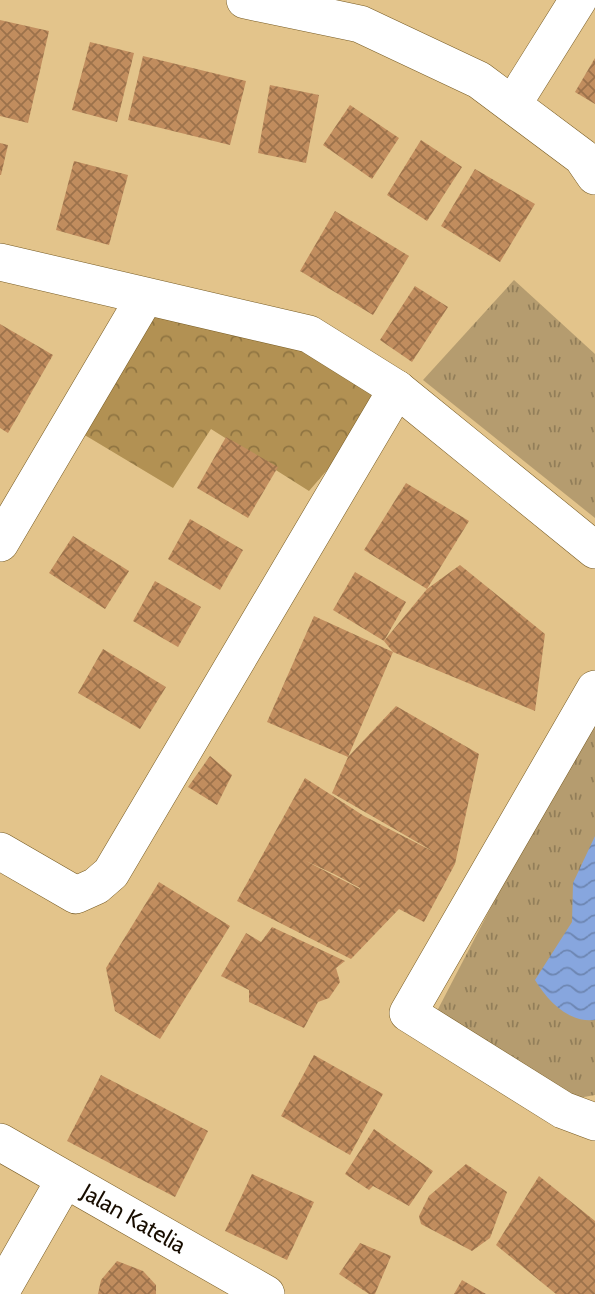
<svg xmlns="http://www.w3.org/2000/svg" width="595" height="1294" font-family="Cabin,sans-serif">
<defs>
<pattern id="grass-tufts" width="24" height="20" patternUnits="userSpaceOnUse" patternTransform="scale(1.75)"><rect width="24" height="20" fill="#b59c6f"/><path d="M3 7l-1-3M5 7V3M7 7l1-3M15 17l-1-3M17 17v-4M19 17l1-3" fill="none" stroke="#927e59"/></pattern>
<pattern id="forest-crowns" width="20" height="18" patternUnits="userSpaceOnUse" patternTransform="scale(1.75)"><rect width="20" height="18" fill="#b29153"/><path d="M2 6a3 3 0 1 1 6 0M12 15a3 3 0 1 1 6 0" fill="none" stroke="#907542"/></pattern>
<pattern id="water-waves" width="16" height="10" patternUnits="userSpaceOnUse" patternTransform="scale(1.75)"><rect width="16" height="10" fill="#87a6de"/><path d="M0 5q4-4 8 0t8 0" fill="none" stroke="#6d86b2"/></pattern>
<pattern id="building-cross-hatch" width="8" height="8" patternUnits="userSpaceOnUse" patternTransform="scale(1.75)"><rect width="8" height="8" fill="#c18d5e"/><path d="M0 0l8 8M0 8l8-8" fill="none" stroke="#9c724b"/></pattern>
</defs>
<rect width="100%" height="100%" fill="#e3c48b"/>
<g fill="url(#grass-tufts)">
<path d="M514 280 595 354V518L423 380Z"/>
<path d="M595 707V1095L573 1099 436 1013Z"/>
</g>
<path fill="url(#forest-crowns)" d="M145 297 193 305 397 389 309 491 211 429 173 488 68 425Z"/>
<path fill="url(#water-waves)" d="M595 836V1020C568 1023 548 1001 535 980L572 922 573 883Z"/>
<g fill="url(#building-cross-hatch)" fill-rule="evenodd">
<path d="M0 20 49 31 28 123 0 116Z"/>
<path d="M90 42 134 53 117 122 72 110Z"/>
<path d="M143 56 246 81 230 145 128 120Z"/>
<path d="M595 58V104L575 92Z"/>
<path d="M270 85 319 95 306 163 258 153Z"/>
<path d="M350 105 399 138 372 179 323 145Z"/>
<path d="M421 140 462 167 427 221 387 195Z"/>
<path d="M0 143 8 145 1 175H0Z"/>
<path d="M74 161 128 175 109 245 56 230Z"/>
<path d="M475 169 535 204 500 262 441 226Z"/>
<path d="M335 211 409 256 373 315 300 271Z"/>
<path d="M415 286 448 307 412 362 380 340Z"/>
<path d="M0 324 53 355 8 433 0 428Z"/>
<path d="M226 437 278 467 248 518 197 488Z"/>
<path d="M406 483 469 521 427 589 364 550Z"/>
<path d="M190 519 243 550 220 590 168 559Z"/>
<path d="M73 536 129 571 105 609 49 573Z"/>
<path d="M460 565 545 634 535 711 393 652 384 641 427 589Z"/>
<path d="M355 572 406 602 384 641 333 610Z"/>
<path d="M155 581 201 607 178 647 133 621Z"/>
<path d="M314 616 393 652 348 757 396 706 479 754 455 864 424 922 399 909 351 959 237 901 305 778 364 816 436 853 332 793 348 757 267 722ZM306 861 334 874 360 888V889Z"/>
<path d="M103 649 166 687 140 729 78 693Z"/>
<path d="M210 756 232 775 217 805 188 787Z"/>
<path d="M159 882 230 926 160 1039 115 1011 106 968Z"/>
<path d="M272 927 345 961 336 968 340 982 329 998 318 1002 304 1028 249 1002V990L221 976 246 933 261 942Z"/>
<path d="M314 1055 383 1094 350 1155 281 1116Z"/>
<path d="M101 1075 208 1131 175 1197 67 1141Z"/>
<path d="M374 1129 433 1171 409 1206 373 1186 369 1190 345 1174Z"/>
<path d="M466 1164 507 1192 490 1238 472 1251 421 1224 419 1216 429 1196Z"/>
<path d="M252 1174 314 1202 287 1260 225 1231Z"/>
<path d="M539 1176 595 1221V1294H556L496 1245Z"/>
<path d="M360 1243 391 1256 375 1294H369L339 1274Z"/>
<path d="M117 1261 143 1271 156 1285V1294H98L101 1280Z"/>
<path d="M462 1280 486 1294H454Z"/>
</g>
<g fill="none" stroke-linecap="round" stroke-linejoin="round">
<defs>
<g id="street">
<path d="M245 0 360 24 479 80 582 157 595 176"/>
<path d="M513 104 578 0"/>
<path d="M0 262 309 334 397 389 595 550"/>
<path d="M0 543 145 297"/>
<path d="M595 689 408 1013 563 1110 595 1122"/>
<path d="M0 851 76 895 96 886 111 873 397 389"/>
<path id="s1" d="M0 1142 266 1294"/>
<path d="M0 1293 64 1181"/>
</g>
</defs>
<use href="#street" stroke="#775b23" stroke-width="38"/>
<use href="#street" stroke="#fff" stroke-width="37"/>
</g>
<g text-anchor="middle" stroke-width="5" stroke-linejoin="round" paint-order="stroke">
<g font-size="23" fill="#180d00" stroke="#f1d198">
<text dy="8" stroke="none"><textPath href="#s1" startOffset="154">Jalan Katelia</textPath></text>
</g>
</g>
</svg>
